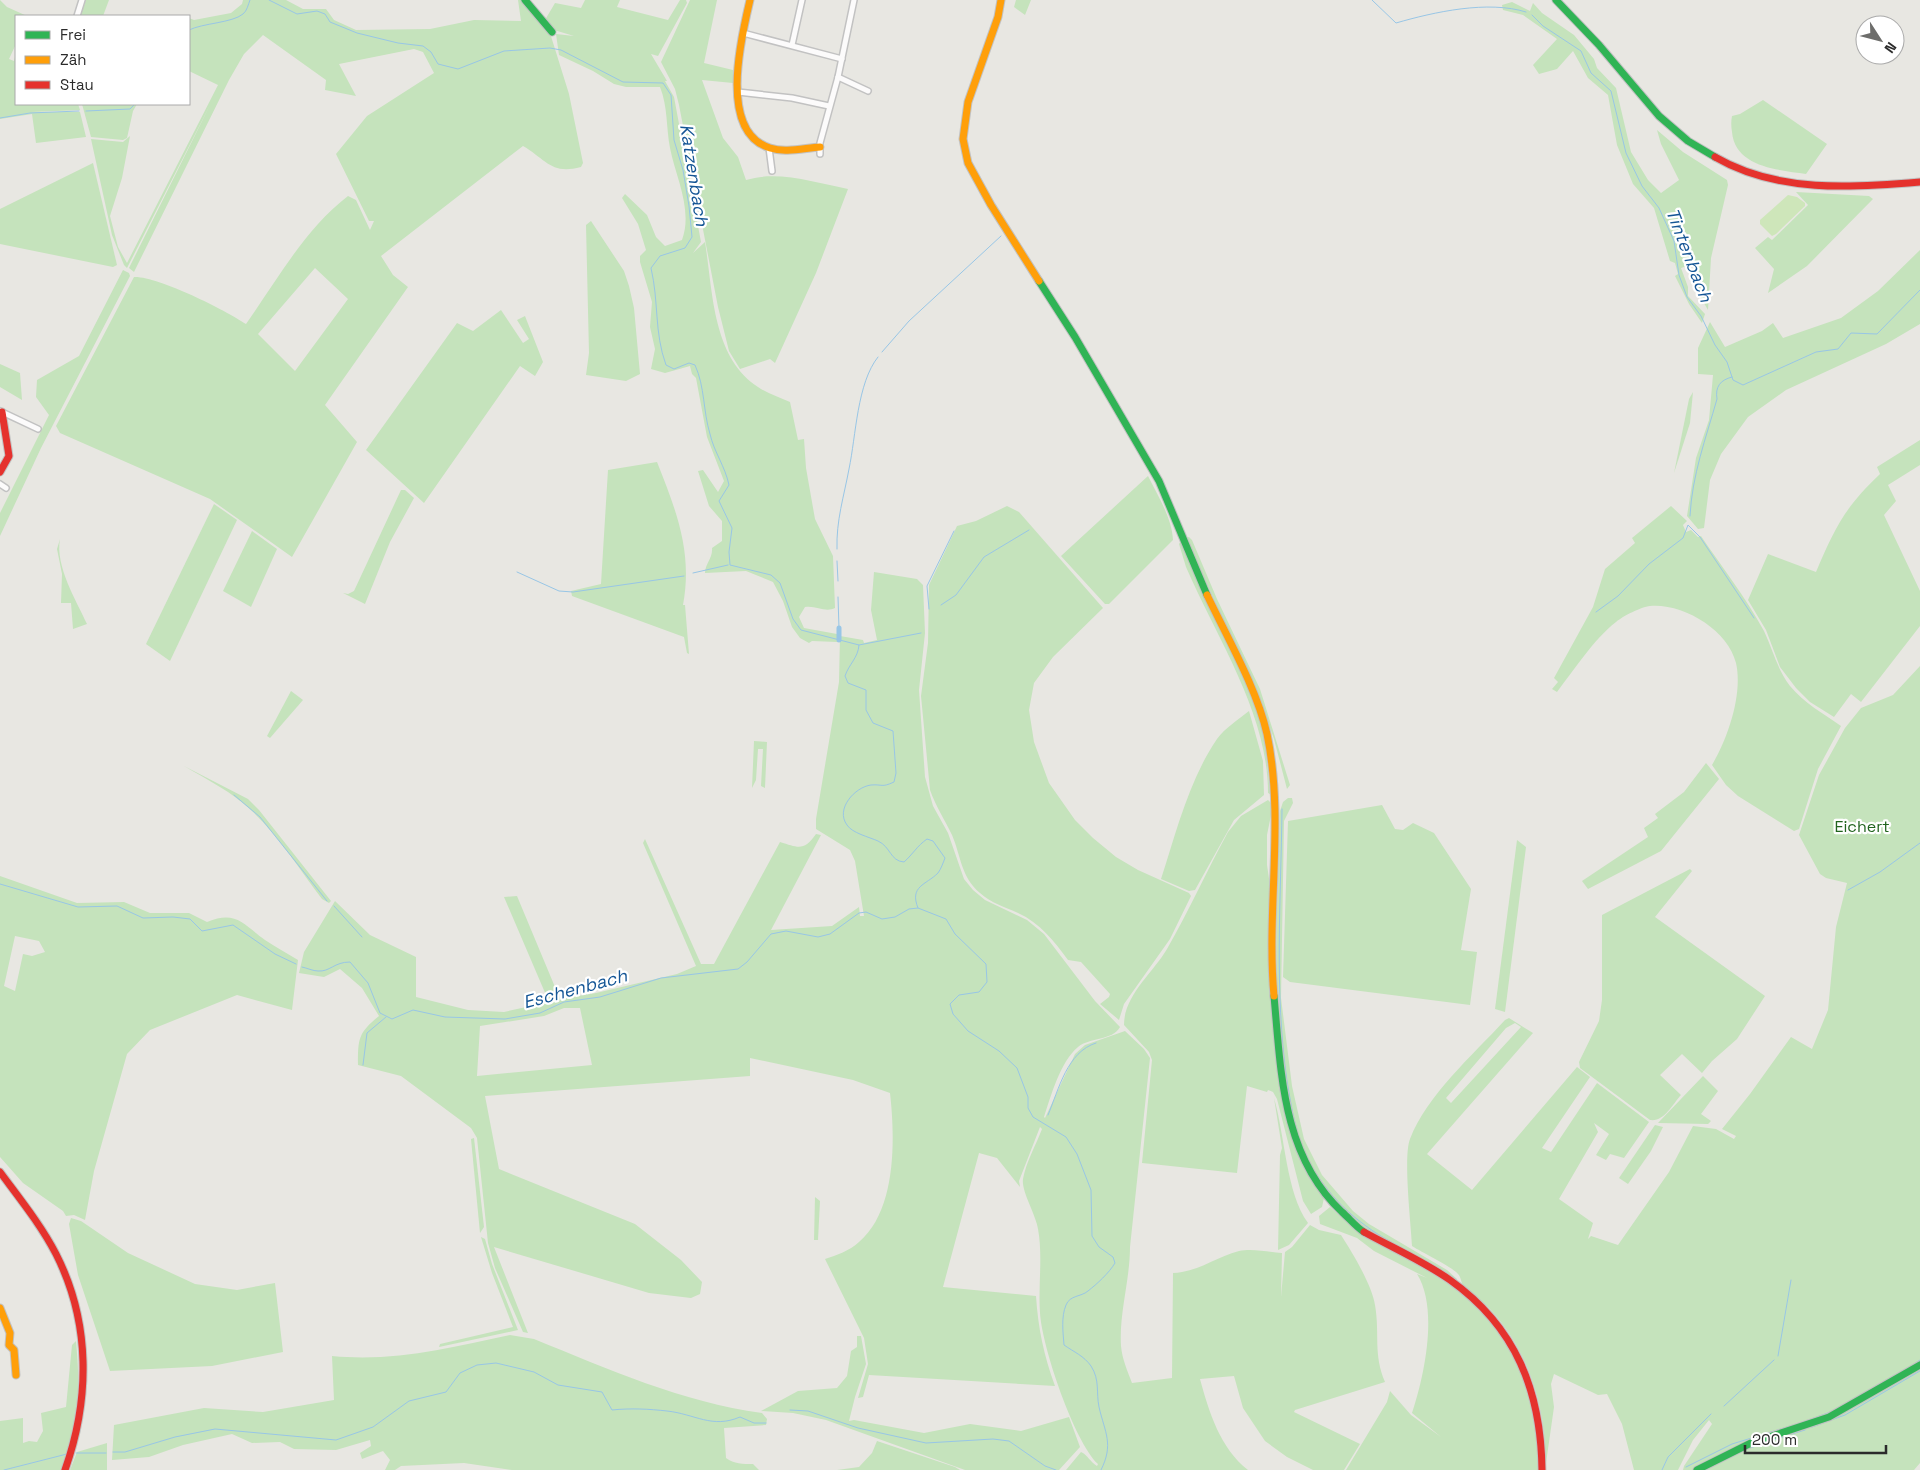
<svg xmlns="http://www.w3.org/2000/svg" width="1920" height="1470" font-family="'Space Grotesk',sans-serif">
<rect width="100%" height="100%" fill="#e8e7e2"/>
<g fill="#c5e3bc" fill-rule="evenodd">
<path d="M0 0 7 7 27 16H16V44L9 59 14 61 16 53V104H78L80 110 32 112H80L86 137 36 143 32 114 0 119Z"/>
<path d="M86 0H109L103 16H80Z"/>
<path d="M243 0H286L303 9H326L334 20 356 30 430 29 474 20 521 21 518 0H525L550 33 569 94 583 163 581 167C551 175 547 160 523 146L381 256 393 275 408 287 325 405 357 442 292 557 210 499 60 433 56 426 134 277C158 276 225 310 246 324 277 280 305 229 348 196L356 200 370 230 374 221H369L336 154 367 116 434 73 423 52 414 49 339 64 356 96 325 90 326 80 263 35 244 54 229 80 134 272 129 268 210 105 127 268 124 265 112 235 91 139 123 142 130 136 122 178 110 216 118 247 127 263 218 85 189 71V18L194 20 231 13 242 4ZM315 268 348 299 295 371 258 334Z"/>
<path d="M585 0H620L617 7 668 20 680 0H686L687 3 658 56 651 54 667 81H665L674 97 701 242 693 253 705 242C713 291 712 357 758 387 768 394 779 397 790 402L798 440 804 439 806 468 815 519 833 556 835 608C825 613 816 605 805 607L799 617 804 628 837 634V642L812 641 809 643 800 638 792 627 783 601 773 582 746 571 705 573C705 564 713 558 712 548L722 541V521L709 506 698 471 703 470 718 492 724 481 707 437 696 378 692 374 690 366 665 373 651 369 655 349 650 327 652 302 640 262V256L646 250 638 224 622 198 625 194 647 215 656 237 665 246 682 240C693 210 676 178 670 148 666 128 668 107 660 87H626L614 84 593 71 559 55 556 34 574 36 554 30 545 20 555 3 581 8Z"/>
<path d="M690 0H717L704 63 733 70V83L702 80 723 138 738 157 746 180C778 170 816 183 848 189L816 273 775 363 770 359 740 369 729 351 718 307 679 105 675 89 661 62Z"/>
<path d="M1016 0H1031L1025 15 1014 7Z"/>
<path d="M1512 2 1530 11 1533 3 1542 13 1574 35 1594 59 1597 68 1616 88 1631 152 1648 180 1661 193 1679 180 1661 144 1657 130 1683 152 1727 180 1728 185 1711 258 1708 310 1697 291 1699 280 1693 264 1681 268 1688 287V296L1705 314 1702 323 1689 304 1675 276 1678 274 1675 263 1670 261 1654 208 1633 184 1617 145 1608 95 1588 78 1573 51 1557 69 1539 74 1533 65 1557 39 1523 15 1503 10 1502 5Z"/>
<path d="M1763 100 1827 144 1806 174C1778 170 1735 167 1732 132 1731 126 1731 121 1732 116L1740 114Z"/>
<path d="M82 104H137L133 111 127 138 123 140 91 137Z"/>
<path d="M93 163 117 265 113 267 0 244V209Z"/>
<path d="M1796 192 1869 196 1873 199 1807 266 1768 293 1774 269 1755 248 1768 237 1772 240 1808 205Z"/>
<path d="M591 221 624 271 629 286 634 308 640 374 626 381 586 375 589 353 586 225Z"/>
<path d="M1920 250V324L1886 344 1786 390 1748 417 1721 454 1710 480 1704 528 1698 529 1687 516 1696 458 1709 420 1713 375 1698 374V348L1710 322 1725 347 1762 331 1773 323 1783 338 1841 318 1878 291Z"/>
<path d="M123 270 129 273 130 276 41 448 0 536V513L49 415 36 397 37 380 79 356Z"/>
<path d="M501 310 523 343 529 339 517 320 525 316 543 362 535 376 520 366 424 503 366 450 457 323 473 331Z"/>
<path d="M0 364 20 373 22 400 0 387Z"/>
<path d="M1693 392 1690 423 1674 473 1689 399Z"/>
<path d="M1920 440V465L1888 485 1896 501 1884 515 1920 591V626L1861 702 1851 694 1834 717 1810 702 1796 688 1780 667 1766 630 1748 600 1768 554 1816 572C1835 528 1844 508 1880 474L1877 467Z"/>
<path d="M657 462C676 510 693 552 683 605H685L689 654 687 653 684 637 572 596 571 591 601 584 608 470Z"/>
<path d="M1148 476C1158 496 1172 518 1173 540L1109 604H1105L1061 556Z"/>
<path d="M401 490H405L414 498 390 542 365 604 343 593 348 594 354 591Z"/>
<path d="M214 504 237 520 170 661 146 644Z"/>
<path d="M1007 506 1019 512 1103 608 1053 657 1034 683 1029 710 1034 742 1049 783 1075 820 1093 838 1116 857 1138 870 1189 893 1191 896 1170 939 1124 1004 1119 1020 1100 1004 1109 997 1110 994 1081 962 1068 960C1054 941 1040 923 1018 913 1005 907 991 903 980 893 961 877 961 856 952 835 945 820 936 807 930 790L921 696 928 643 929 585 957 526 976 521Z"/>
<path d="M1671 506 1687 521 1683 525 1686 532 1691 530 1698 537 1701 536C1722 567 1746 598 1764 631 1773 650 1777 669 1790 686 1804 703 1824 714 1841 726L1818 769 1799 829 1794 831 1738 796 1726 785 1712 765C1728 738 1743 694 1736 663 1728 630 1683 603 1650 606 1641 607 1623 616 1616 622 1594 639 1574 670 1557 692L1552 689 1558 682 1554 678 1593 607 1605 569 1635 543 1632 538Z"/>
<path d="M252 531 277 549 251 607 223 591Z"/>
<path d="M1189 537 1192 540 1217 599 1260 689 1290 785 1287 789 1274 739 1260 700 1186 538Z"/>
<path d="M60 539C55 566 76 600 87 624L73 629 71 603H61L62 574 57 549Z"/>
<path d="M1181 541 1251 693 1265 740 1270 794 1268 793C1268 713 1217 639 1186 567L1179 544Z"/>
<path d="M874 572 917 579 923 585 925 633 919 690 925 777 933 806 948 833 964 879 973 890 985 900 1027 920 1044 934 1095 1001 1120 1027C1112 1041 1090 1037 1078 1047 1060 1062 1051 1096 1044 1117L1045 1118 1075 1054 1085 1045 1125 1031 1144 1049 1150 1058 1130 1247C1130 1280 1119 1313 1121 1346 1122 1359 1128 1372 1132 1383L1172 1378 1173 1273C1198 1272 1216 1257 1239 1251 1252 1248 1269 1252 1282 1253L1281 1297 1285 1252 1292 1247 1310 1225 1319 1230 1341 1235C1352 1252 1372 1285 1375 1305 1380 1334 1373 1354 1385 1382L1295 1410 1294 1412 1360 1444 1344 1470H1313L1287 1457 1265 1441 1243 1408 1234 1376 1200 1379C1209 1412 1220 1448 1248 1470H1066L1081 1452C1088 1455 1090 1462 1097 1466L1098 1464C1074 1441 1042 1347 1040 1313 1038 1286 1043 1256 1038 1229 1036 1215 1021 1191 1023 1179 1026 1162 1036 1145 1042 1129L1040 1127 1019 1181 1020 1187 997 1158 979 1153 943 1287 1036 1296C1038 1328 1044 1356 1055 1386L869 1375 863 1397 858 1398 868 1364 864 1338 825 1259C837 1255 849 1251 859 1242 897 1210 895 1137 890 1093L853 1080 750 1058V1076L485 1096 499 1169 635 1224 681 1260 702 1282 700 1294 691 1298 649 1293 494 1247 528 1333 523 1332 495 1268 488 1243 477 1138 471 1128 401 1076 358 1065C358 1039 358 1033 379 1016L362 988 340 969 324 977 299 973 304 952 335 901 370 935 416 957V997L468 1010 504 1012 549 1002 504 897 517 896 560 999 596 993 677 974 696 966 643 843 645 839 701 964H714L780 842C799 848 804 851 816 834L821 835 771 930 832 926 859 907 860 916H864L855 861 850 850 816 829V819L839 682 840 636 863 640 864 643 877 640 871 610ZM564 1008H580L592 1065 477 1076 480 1026 544 1016Z"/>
<path d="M1920 666V1362L1834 1412 1734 1447 1693 1470H1683L1684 1466 1712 1424 1709 1420 1693 1440 1678 1470H1634L1622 1424 1607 1394 1598 1395 1554 1374 1551 1384 1554 1407 1545 1470C1548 1412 1529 1350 1489 1308 1481 1300 1470 1293 1463 1285 1461 1282 1461 1277 1458 1274 1451 1266 1423 1253 1412 1246 1411 1224 1403 1157 1410 1139 1427 1095 1472 1056 1505 1020L1509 1018 1533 1033 1427 1154 1472 1190 1577 1067 1590 1077 1542 1148 1551 1152 1597 1083 1649 1122 1624 1158 1610 1154 1606 1160 1596 1155 1609 1134 1594 1123 1598 1132 1559 1199 1593 1223 1588 1239 1591 1236 1618 1245 1669 1172 1693 1126 1716 1129 1734 1139 1736 1136 1722 1129 1750 1094 1791 1037 1812 1049 1828 1010 1836 927 1847 883 1826 878 1820 874 1799 835 1819 775 1845 728 1861 708 1893 695ZM1515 1023 1521 1027 1451 1103 1446 1098 1506 1028Z"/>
<path d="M291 691 303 700 270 738 267 736Z"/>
<path d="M1249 711 1263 761 1264 795 1234 820 1195 890 1189 891 1161 879C1176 833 1189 780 1217 739 1225 728 1239 719 1249 711Z"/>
<path d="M754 741 767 742 765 788 761 786 763 749H758L756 780 752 788Z"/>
<path d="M1706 763 1719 779 1661 851 1588 889 1582 881 1648 837 1644 828 1658 818 1655 814 1684 792Z"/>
<path d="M184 766 248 799 259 810 331 901 329 903 322 899C300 870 279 836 252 811 232 792 208 780 184 766Z"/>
<path d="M1288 798H1292L1293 803 1284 821 1281 998 1292 1086 1304 1139 1322 1175 1353 1211 1369 1224 1447 1270 1457 1279 1455 1280C1413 1256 1367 1235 1332 1200 1258 1123 1279 913 1280 811L1283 802Z"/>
<path d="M1268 800 1273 805 1267 835V865L1272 899 1271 945 1285 1116 1324 1198 1322 1207 1311 1214 1303 1201 1277 1099 1273 1092 1268 1090 1267 1092 1247 1086 1237 1173 1142 1163 1152 1060 1149 1052 1124 1025C1124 995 1153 973 1167 949 1189 911 1207 870 1228 832L1241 816Z"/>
<path d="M1382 805 1395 829 1403 830 1413 823 1434 833 1471 889 1461 950 1477 952 1470 1005 1290 982 1283 977 1288 821Z"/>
<path d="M1517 840 1526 847 1505 1012 1495 1009Z"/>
<path d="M1690 869 1692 871 1655 917 1765 996 1737 1039 1712 1061 1702 1073 1682 1054 1660 1075 1681 1095C1672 1105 1664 1122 1650 1120L1580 1068 1579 1062 1599 1021 1602 1000V915Z"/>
<path d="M0 876 77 903 124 902 150 913H189L207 922C236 910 243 924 265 940 275 947 287 953 298 960L292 1010 237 995 150 1030 127 1054 94 1171 85 1220 74 1215 66 1216 63 1211 23 1183 0 1157ZM15 936 39 941 45 952 32 956 23 954 15 991 4 986Z"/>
<path d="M1703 1076 1718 1091 1701 1114 1711 1121 1708 1124 1658 1123Z"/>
<path d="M1274 1098C1285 1135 1286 1193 1308 1223L1289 1245 1278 1250 1280 1155 1282 1148Z"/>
<path d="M1655 1125 1663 1127 1651 1151 1628 1184 1619 1178Z"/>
<path d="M474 1138 484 1227 480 1233 471 1139Z"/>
<path d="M815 1197 820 1201 818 1240H814Z"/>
<path d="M1330 1207 1360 1233 1449 1282 1481 1310 1510 1347 1528 1385 1538 1421 1540 1470H1346L1387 1402 1390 1391 1411 1415 1441 1437 1412 1413C1424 1377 1439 1309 1417 1274L1427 1278 1374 1251 1357 1238 1320 1224 1319 1216Z"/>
<path d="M71 1218 81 1221 128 1253 195 1284 237 1290 275 1283 283 1352 212 1366 110 1371 78 1275 69 1224Z"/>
<path d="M481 1237 485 1239 492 1264 518 1330 439 1347 440 1344 513 1327 492 1273Z"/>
<path d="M510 1335 534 1339C608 1369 682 1402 762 1413L767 1419 766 1425 724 1428 726 1458C734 1464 743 1464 753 1464L759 1470H512L464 1463 401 1466 395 1470H385L390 1460 383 1451 362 1459 360 1453 371 1446 370 1440 336 1450 294 1449 280 1442 252 1443 232 1434 183 1445 149 1457 112 1460 114 1425 204 1408 263 1412 334 1400 332 1356C394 1362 450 1348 510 1335Z"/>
<path d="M857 1336H861L866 1364 855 1397 849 1421 854 1420 924 1433 970 1424 1021 1431 1069 1417 1080 1447 1059 1470H965L826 1420 793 1413 761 1411 798 1391 837 1388 847 1376 851 1351 857 1347Z"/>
<path d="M76 1341C80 1385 81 1429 61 1470H0V1421L23 1418V1443L29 1441 37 1442 43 1431 41 1413 66 1407 72 1345Z"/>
<path d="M1920 1369V1463L1914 1470H1702L1746 1448 1840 1415Z"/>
<path d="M877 1441 955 1467 960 1470H837L859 1467 872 1453Z"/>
<path d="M107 1443V1470H70L77 1452Z"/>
</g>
<path fill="#cee6ba" d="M1788 195 1797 197 1805 203V206L1776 234 1772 236 1760 224V220Z"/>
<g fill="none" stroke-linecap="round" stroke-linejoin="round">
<g stroke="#98c6e6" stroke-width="1">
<path d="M269 0 297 14 317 11 325 14 330 22 357 33 398 43 423 46 431 52 438 64 458 69 504 51 550 48 561 50 623 82 663 83 671 95 674 140 683 170 689 206 692 237 685 248 660 256 651 268C659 302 654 332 666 365L674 369 689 363 695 365C705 387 703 411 710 434 714 452 725 466 729 485L719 501 732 528 729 552 730 565 771 575 780 583 793 619 801 630 859 645C858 658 849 664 845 676L848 683 866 690V710L873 723 893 731 896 773 894 782C881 788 883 784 871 785 855 787 835 809 847 825 852 833 869 837 878 841 891 847 890 861 904 862 913 854 917 846 927 839L933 841 945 858C943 863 941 869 938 873 926 885 909 886 918 908"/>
<path d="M1372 0 1396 23C1434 12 1488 0 1526 12"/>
<path d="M1532 15 1543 26 1581 51 1591 73 1611 91 1626 153 1642 186 1659 208 1674 241 1679 275 1687 297 1701 316 1715 345 1727 362 1733 380 1743 385 1816 352 1838 349 1851 333 1877 334 1920 290"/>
<path d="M189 30C203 23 232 23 243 14 247 11 248 5 250 0"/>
<path d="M86 111 130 109 135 104"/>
<path d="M0 118 30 113 79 111"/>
<path d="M882 352 909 321 1001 236"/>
<path d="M1690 516C1692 475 1706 438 1717 399 1715 387 1720 380 1732 377"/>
<path d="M837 549C836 521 844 496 849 469 856 436 857 383 878 357"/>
<path d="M837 561 838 581"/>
<path d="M517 572 559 591 573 592 684 576"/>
<path d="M693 573 728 565"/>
<path d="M838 597 839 628"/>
<path d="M941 605 956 595 984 557 1029 530"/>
<path d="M929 609 927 586 954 531"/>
<path d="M1596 612 1618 596 1649 564 1683 538 1688 525 1700 537 1754 618"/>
<path d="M859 645 921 633"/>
<path d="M234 795 260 817 327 901"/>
<path d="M1282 809C1281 900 1274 990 1287 1081 1292 1110 1296 1139 1311 1165 1332 1202 1361 1226 1398 1246"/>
<path d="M0 884 78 907 117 906 143 918 173 917 190 919 202 931 233 925 275 954 296 964"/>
<path d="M1848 890 1880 872 1920 843"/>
<path d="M334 906 362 937"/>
<path d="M302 967C307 968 313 971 318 971 330 972 334 962 350 962L368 983 380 1013 392 1019 413 1010 445 1017 505 1019 540 1013 564 1002 600 997 661 978 738 969 747 962 771 934 786 931 818 937 830 934 859 913 866 912 882 919 895 917 909 909 918 908 946 919 955 934 986 964 987 982 979 992 959 995 950 1004 953 1014 968 1031 999 1051 1017 1068 1028 1097V1108L1033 1117 1066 1137 1077 1154 1091 1190 1092 1236 1099 1247 1113 1257 1115 1263C1109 1273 1097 1284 1088 1291 1081 1297 1070 1295 1066 1305 1061 1317 1063 1332 1064 1345 1074 1352 1084 1356 1091 1366 1100 1380 1096 1392 1099 1407 1105 1433 1114 1444 1101 1470"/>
<path d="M363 1065 367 1033 386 1017"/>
<path d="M1048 1115C1059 1089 1067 1052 1096 1043"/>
<path d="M1428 1262 1454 1278"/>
<path d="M1778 1356 1791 1280"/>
<path d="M1914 1364 1920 1360"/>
<path d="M1724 1406 1774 1360"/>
<path d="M790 1410 808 1411 858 1428 926 1443 993 1439 1009 1441 1045 1466 1056 1470"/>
<path d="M1798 1424 1833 1411"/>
<path d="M1812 1427 1845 1415 1920 1371"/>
<path d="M1792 1434 1805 1430"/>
<path d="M1744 1450 1786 1436"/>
<path d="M113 1452H125L175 1437 215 1429 336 1440 373 1427 409 1401 446 1392 460 1373 477 1365 496 1363 534 1372 558 1385 602 1392 612 1410C631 1408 649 1409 667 1411 695 1414 712 1429 740 1417L754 1423H766"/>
<path d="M76 1453H106"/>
<path d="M1686 1467 1732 1444 1794 1425"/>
<path d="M4 1470 67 1454"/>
<path d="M1662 1470 1668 1457 1711 1414"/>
</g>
<path stroke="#98c6e6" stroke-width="5" d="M839 628V640"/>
<defs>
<g id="street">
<path d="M77 16 82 0"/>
<path d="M743 33 842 59"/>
<path d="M792 45 802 0"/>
<path d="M838 77 868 91"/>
<path d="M738 92 792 98 829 106"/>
<path d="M769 148 772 171"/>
<path d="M820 154V143L838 77 854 0"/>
<path d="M0 411 38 429"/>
<path d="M0 484 6 488"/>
</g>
<g id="fast">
<path d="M525 0 552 32"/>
<path d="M1556 0 1599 45 1659 116 1688 141 1715 157"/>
<path d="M1039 281 1075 337 1159 481 1207 595"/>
<path d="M1274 996C1281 1072 1282 1156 1342 1212 1349 1218 1356 1227 1364 1232"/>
<path d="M1697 1470 1751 1443 1829 1417 1920 1365"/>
</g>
<g id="slow">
<path d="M750 0C741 38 718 132 770 148 785 153 804 148 820 147"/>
<path d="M1001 0 998 17 968 102 963 139 968 163 991 205 1039 281"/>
<path d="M1207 595C1227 637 1257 689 1267 734 1285 820 1266 909 1274 996"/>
<path d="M0 1308 10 1333 9 1345 14 1350 16 1375"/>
</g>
<g id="jam">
<path d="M1715 157C1777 193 1852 188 1920 182"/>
<path d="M0 472 9 456 2 412"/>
<path d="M0 1172C20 1199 41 1225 56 1254 91 1323 90 1399 65 1470"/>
<path d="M1364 1232C1393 1248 1423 1261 1450 1280 1516 1327 1541 1391 1542 1470"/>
</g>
</defs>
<use href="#street" stroke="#c2c2c2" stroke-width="8"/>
<use href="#fast" stroke="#c2c2c2" stroke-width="9"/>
<use href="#slow" stroke="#c2c2c2" stroke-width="9"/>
<use href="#jam" stroke="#c2c2c2" stroke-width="9"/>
<use href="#street" stroke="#fcfbfb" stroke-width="5"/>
<use href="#fast" stroke="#30b455" stroke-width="7"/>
<use href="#slow" stroke="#ff9f0a" stroke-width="7"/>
<use href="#jam" stroke="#e5322d" stroke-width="7"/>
</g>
<g text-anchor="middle" stroke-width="4.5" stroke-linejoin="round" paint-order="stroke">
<g font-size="16" fill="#21641e" stroke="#fff">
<text x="1862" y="832">Eichert</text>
</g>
<g font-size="18" font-style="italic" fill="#145595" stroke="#fff">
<text transform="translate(694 175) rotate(81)" y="6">Katzenbach</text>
<text transform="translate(1689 255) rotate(69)" y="6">Tintenbach</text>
<text transform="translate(575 989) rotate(-15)" y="6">Eschenbach</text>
</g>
</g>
<rect x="15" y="15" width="175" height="90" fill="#ffffff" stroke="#aaaaaa"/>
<rect x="25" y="31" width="25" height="8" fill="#30b455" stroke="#aaaaaa"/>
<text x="60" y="40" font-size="15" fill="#2b2b2b">Frei</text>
<rect x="25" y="56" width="25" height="8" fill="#ff9f0a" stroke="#aaaaaa"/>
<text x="60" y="65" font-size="15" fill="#2b2b2b">Zäh</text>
<rect x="25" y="81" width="25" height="8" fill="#e5322d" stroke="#aaaaaa"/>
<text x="60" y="90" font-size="15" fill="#2b2b2b">Stau</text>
<g transform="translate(1880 40) rotate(126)"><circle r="24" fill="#ffffff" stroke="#aaaaaa"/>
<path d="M0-4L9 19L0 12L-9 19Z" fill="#6d6d6b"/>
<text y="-8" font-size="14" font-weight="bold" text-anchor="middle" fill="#2b2b2b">N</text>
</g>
<path d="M1745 1445v8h141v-8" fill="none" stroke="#2b2b2b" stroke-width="2.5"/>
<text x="1752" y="1445" font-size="15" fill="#2b2b2b" stroke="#ffffff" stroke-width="4" paint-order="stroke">200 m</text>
</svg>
